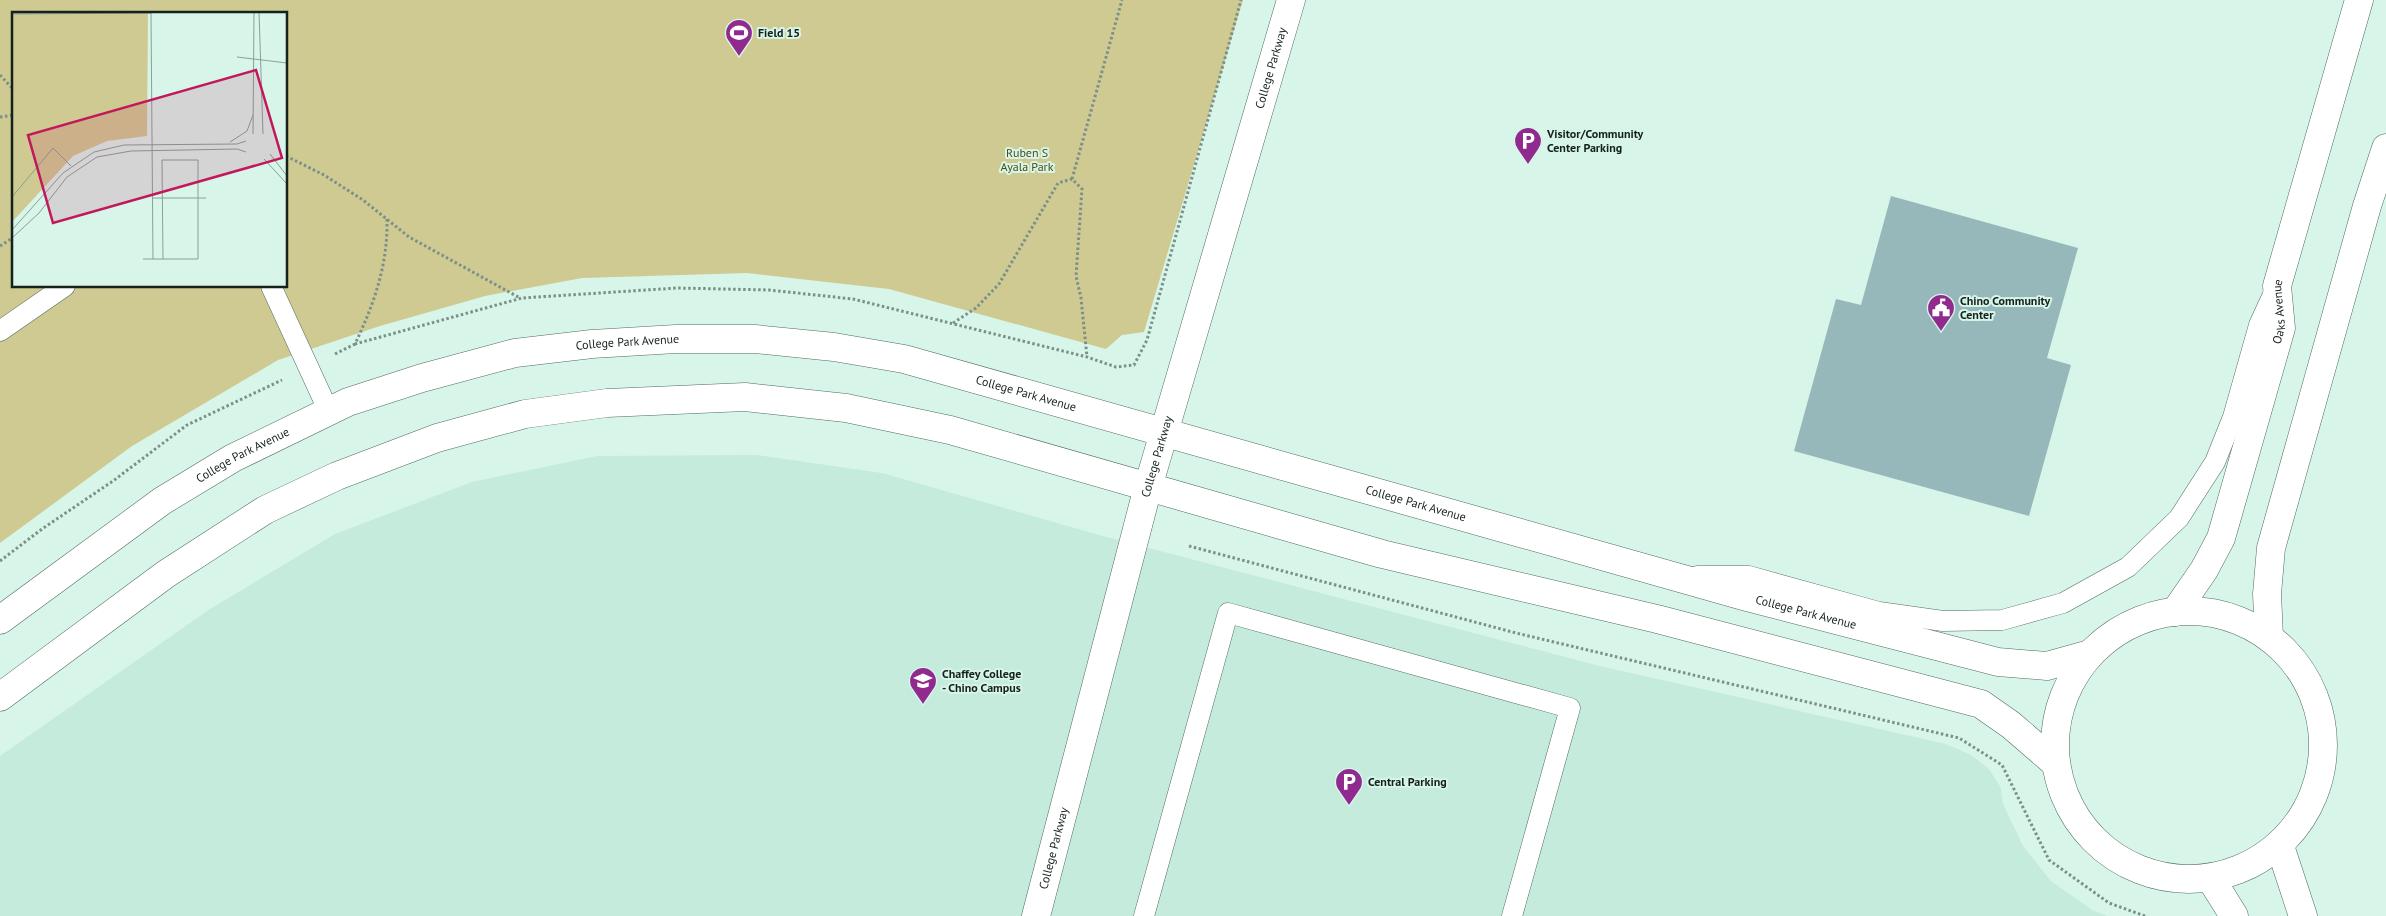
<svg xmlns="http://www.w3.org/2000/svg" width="2386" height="916" font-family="'PT Sans',sans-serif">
<rect width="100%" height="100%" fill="#d7f5e9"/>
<path fill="#c4ebdb" d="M757 455 882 473 1099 535 1600 666 1946 744 1971 755 1989 769 2001 788 2003 804 2023 846 2051 881 2092 910 2107 916H0V756L210 609 335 534 472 482 597 456Z"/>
<path fill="#ceca92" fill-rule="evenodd" d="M0 0H1243L1144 332 1122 335 1106 349 889 289 747 273 582 278 485 296 380 326 278 360 132 446 0 543ZM14 14H286V286H14Z"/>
<path fill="#97b8ba" d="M1891 196 2078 248 2047 358 2071 365 2029 516 1794 451 1836 299 1861 305Z"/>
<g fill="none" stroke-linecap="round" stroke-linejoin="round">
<defs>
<g id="lane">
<path d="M271 286 329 412"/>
<path d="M0 331 65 286"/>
<path d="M1697 576H1749L1879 612 1943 621 2002 620 2063 603 2128 567 2179 518 2215 462 2233 417 2259 325 2276 288"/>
<path d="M1144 916 1228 613 1570 708 1512 916"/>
</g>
<g id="street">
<path id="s1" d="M2175 612 2204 570 2221 538 2281 328 2277 286 2359 0"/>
<path id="s2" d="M0 620 162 501 233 458 348 402 422 378 515 353 592 344 676 339H755L834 347 904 359 1747 597 1998 662 2047 666 2090 654"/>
<path d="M2269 637 2267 594 2271 548 2367 206 2386 148"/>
<path d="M0 697 166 574 265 510 337 476 437 438 525 414 607 403 745 397 846 408 950 430 1382 554 1657 619 1981 704 2011 725 2055 763"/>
<path id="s3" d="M1036 916 1148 487 1291 0"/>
</g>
<g id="secondary">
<circle cx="2189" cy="745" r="134"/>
<path d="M2280 846 2303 916"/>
<path d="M2211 879 2234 916"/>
</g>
</defs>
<use href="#lane" stroke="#516b61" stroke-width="21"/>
<use href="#street" stroke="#516b61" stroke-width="29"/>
<use href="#secondary" stroke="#516b61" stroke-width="29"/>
<g stroke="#7b9088" stroke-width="3" stroke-dasharray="2.5 2.5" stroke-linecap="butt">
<path d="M0 75 14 90"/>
<path d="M0 117 14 115"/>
<path d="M286 156 324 175 363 200 409 237 520 298"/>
<path d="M1072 179 1122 0"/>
<path d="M387 219C388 265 374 304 355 344L522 298 677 288 769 290 853 299 1087 357 1116 367 1134 365 1147 340 1241 0"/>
<path d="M0 246 14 237"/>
<path d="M953 323 976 308 999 284 1058 183 1072 179 1082 189 1076 276 1081 298 1087 357"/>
<path d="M335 354 355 344"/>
<path d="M1189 546 1516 633 1959 738 2002 765 2049 860 2109 903 2145 916"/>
<path d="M0 561 42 529 113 481 187 425 282 380"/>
</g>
<use href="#lane" stroke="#fff" stroke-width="20"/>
<use href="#street" stroke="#fff" stroke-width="28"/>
<use href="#secondary" stroke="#fff" stroke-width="28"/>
</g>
<defs>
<symbol id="stadium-pin" viewBox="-11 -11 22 30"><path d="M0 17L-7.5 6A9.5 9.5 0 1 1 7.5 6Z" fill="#912a8f" stroke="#d7f5e9"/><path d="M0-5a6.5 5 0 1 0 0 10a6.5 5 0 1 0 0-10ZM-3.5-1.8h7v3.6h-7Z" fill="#fff"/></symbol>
<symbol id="parking-pin" viewBox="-11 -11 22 30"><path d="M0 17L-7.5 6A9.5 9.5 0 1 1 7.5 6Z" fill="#912a8f" stroke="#d7f5e9"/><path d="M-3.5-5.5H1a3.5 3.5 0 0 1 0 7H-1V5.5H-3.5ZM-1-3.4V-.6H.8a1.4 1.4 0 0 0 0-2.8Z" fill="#fff"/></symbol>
<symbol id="civic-pin" viewBox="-11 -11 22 30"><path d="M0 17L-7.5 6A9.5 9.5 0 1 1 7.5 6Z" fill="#912a8f" stroke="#d7f5e9"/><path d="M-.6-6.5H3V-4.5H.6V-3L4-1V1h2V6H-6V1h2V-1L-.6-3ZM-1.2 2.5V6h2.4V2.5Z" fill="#fff"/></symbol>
<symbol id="university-pin" viewBox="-11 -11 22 30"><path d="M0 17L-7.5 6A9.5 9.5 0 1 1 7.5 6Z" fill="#912a8f" stroke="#d7f5e9"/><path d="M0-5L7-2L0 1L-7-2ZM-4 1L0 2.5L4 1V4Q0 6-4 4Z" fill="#fff"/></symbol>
</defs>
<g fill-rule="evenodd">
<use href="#stadium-pin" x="723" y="17" width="32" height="43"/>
<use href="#parking-pin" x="1512" y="125" width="32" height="43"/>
<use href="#civic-pin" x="1925" y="292" width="32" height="43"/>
<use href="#university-pin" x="907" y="665" width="32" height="43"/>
<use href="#parking-pin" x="1333" y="766" width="32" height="43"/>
</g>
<g text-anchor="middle" stroke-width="4" stroke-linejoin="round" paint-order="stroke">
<g font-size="12" font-weight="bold" fill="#16211d" stroke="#d7f5e9" text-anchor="start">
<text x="758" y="37">Field 15</text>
<text x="1547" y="138">Visitor/Community<tspan x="1547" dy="14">Center Parking</tspan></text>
<text x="1960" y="305">Chino Community<tspan x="1960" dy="14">Center</tspan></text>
<text x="942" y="678">Chaffey College<tspan x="942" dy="14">- Chino Campus</tspan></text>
<text x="1368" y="786">Central Parking</text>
</g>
<g font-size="12" fill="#16211d" stroke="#d7f5e9">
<text dy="4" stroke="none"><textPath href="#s3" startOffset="880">College Parkway</textPath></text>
<text dy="4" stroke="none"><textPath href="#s1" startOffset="322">Oaks Avenue</textPath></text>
<text dy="4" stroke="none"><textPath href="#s2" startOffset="699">College Park Avenue</textPath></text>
<text dy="4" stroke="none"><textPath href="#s2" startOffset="1104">College Park Avenue</textPath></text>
<text dy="4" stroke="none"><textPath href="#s2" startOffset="294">College Park Avenue</textPath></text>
<text dy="4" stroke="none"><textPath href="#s3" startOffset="475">College Parkway</textPath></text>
<text dy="4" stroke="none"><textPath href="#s2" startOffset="1509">College Park Avenue</textPath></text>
<text dy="4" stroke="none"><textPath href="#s2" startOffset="1914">College Park Avenue</textPath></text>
<text dy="4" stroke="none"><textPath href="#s3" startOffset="70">College Parkway</textPath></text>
</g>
<g font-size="12" fill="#4e4a14" stroke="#d7f5e9">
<text x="1027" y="157">Ruben S<tspan x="1027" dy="14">Ayala Park</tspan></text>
</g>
</g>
<g transform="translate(12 12)">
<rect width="275" height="275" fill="#d7f5e9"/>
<path d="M0 0H136L135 124 95 129 61 144 0 210Z" fill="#ceca92"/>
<path fill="none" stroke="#8aa097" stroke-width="1" d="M247 0 251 122M0 2 139 1 141 247M275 12V28M225 45 275 51M241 122 242 0M218 130 235 119 241 103M258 142 275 164M252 147 275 172M0 185 41 136 59 154M140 186H194M0 218 51 161 82 140 112 133 225 132 234 129M0 226 27 201 55 165 85 145 119 139 225 137 234 140M131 247H186V148H150L151 247"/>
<path fill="#c2185b" fill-opacity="0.15" stroke="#c2185b" stroke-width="2.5" d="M244 58 270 146 41 211 16 123Z"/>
<rect width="275" height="275" fill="none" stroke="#16211d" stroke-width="2.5"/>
</g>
</svg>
